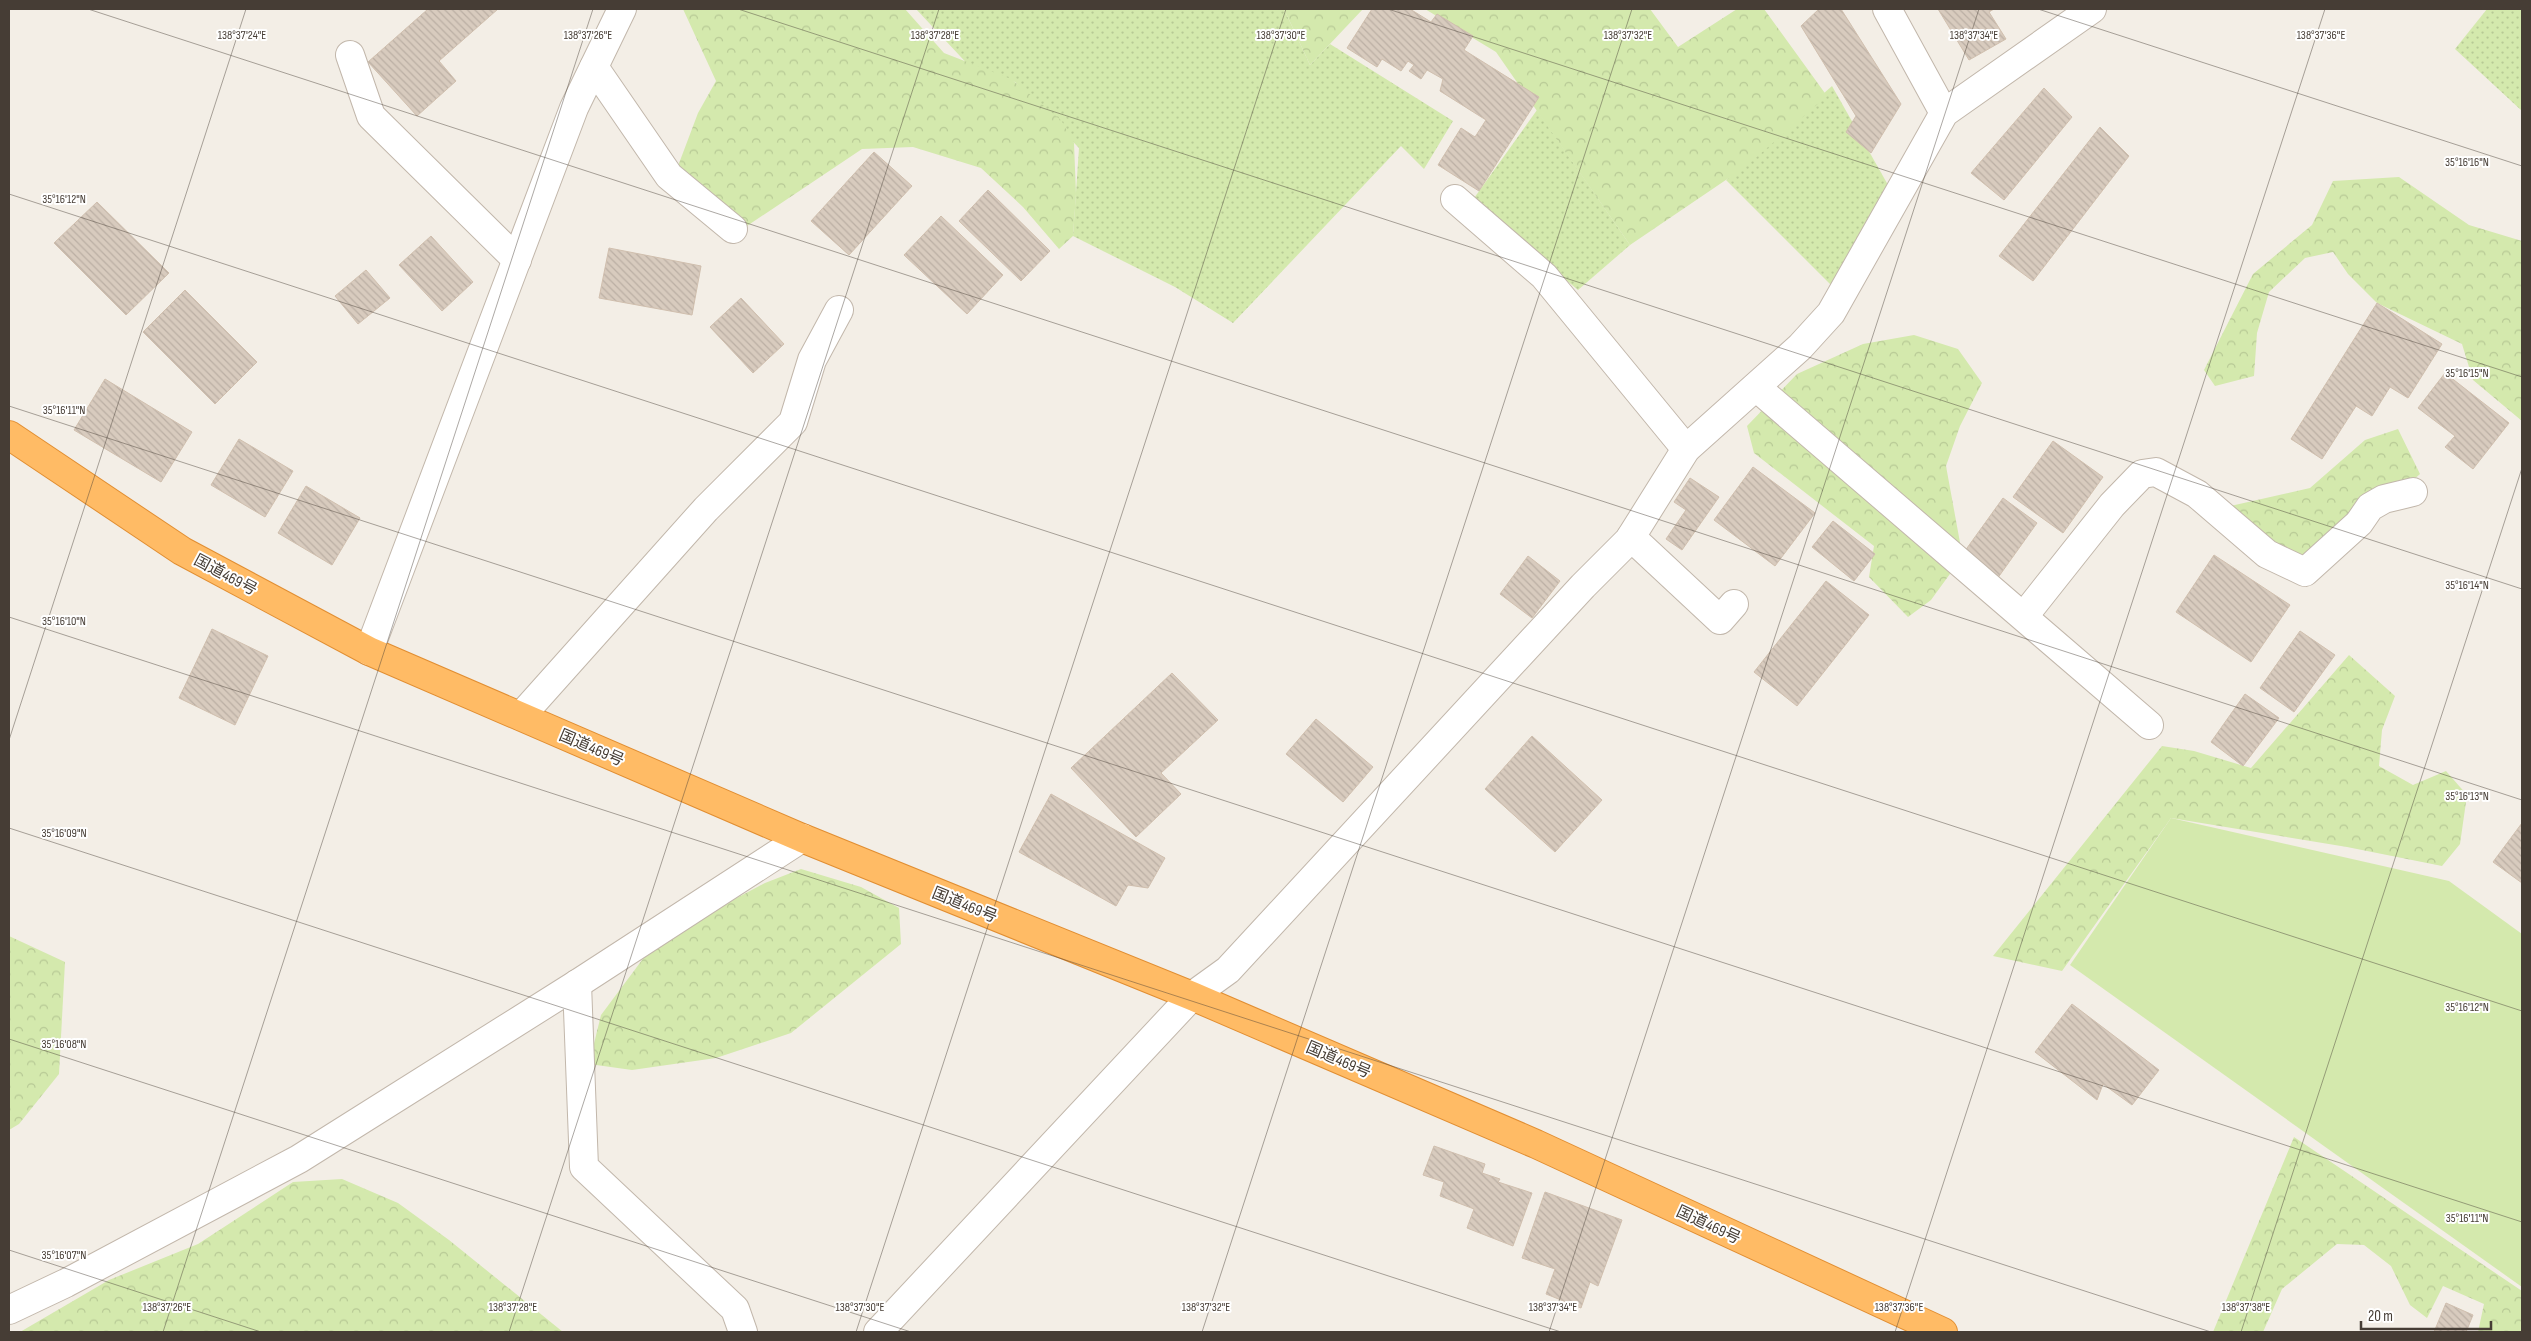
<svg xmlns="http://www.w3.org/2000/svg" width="2531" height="1341" font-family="'Sofia Sans Condensed','Noto Sans JP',sans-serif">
<defs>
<pattern id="grass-dots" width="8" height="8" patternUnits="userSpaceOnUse" patternTransform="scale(1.25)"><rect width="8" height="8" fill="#d4e9ad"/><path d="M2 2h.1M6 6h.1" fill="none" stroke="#b7c995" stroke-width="1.8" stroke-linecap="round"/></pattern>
<pattern id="forest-crowns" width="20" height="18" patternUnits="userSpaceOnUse" patternTransform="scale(1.25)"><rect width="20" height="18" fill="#d4e9ad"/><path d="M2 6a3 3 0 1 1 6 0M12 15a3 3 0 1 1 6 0" fill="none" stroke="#b7c995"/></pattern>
<pattern id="building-back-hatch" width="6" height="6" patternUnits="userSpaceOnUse" patternTransform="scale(1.25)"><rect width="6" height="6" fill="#d8cbbe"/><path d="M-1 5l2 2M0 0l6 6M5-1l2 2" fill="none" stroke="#bbafa4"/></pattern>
</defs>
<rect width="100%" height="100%" fill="#f3eee6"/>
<g fill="url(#grass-dots)">
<path d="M916 9H1284L1310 65 1330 44 1453 121 1424 169 1401 146 1233 323 1175 287 1073 236 1079 148 1015 82 974 71Z"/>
<path d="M2487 9H2522V111L2455 49Z"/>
<path d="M1832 86 1892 192 1841 295 1726 180Z"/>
<path d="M1537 110 1630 245 1578 290 1472 201Z"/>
</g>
<g fill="url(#forest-crowns)">
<path d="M683 9H905L944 53 1011 79 1061 120 1074 143 1076 194 1073 236 1059 249 1023 207 981 168 913 147 862 149 741 230 678 166 698 113 716 81Z"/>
<path d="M1284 9H1363L1310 65Z"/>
<path d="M1425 9H1650L1678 47 1737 9H1764L1827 96 1745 167 1630 245 1496 52Z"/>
<path d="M2399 177 2469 225 2522 241V421L2473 380 2462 344 2377 303 2348 274 2333 252 2305 258 2269 292 2257 333 2254 376 2215 386 2204 370 2253 274 2312 225 2333 181Z"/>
<path d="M1914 335 1958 349 1982 383 1960 426 1946 466 1961 548 1955 567 1931 600 1908 617 1869 577 1874 546 1754 453 1747 426 1797 374 1863 344Z"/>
<path d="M2398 429 2420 474 2411 482 2302 557 2280 560 2226 507 2310 488 2365 440Z"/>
<path d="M2349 655 2395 696 2382 730 2379 766 2413 785 2446 771 2467 795 2460 844 2442 866 2347 847 2171 818 2062 971 1993 956 2162 746 2194 751 2251 768Z"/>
<path d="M801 869 861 887 899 908 901 944 791 1033 716 1058 632 1070 589 1064 601 1015 657 940 765 883Z"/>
<path d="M9 936 65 962 59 1074 19 1124 9 1130Z"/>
<path d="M2294 1137 2522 1291V1332H2478L2484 1304 2443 1286 2427 1318 2410 1305 2391 1266 2364 1245 2337 1244 2282 1289 2263 1332H2213Z"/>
<path d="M342 1179 398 1203 449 1240 563 1332H20L109 1280 198 1244 293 1182Z"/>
</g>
<path fill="#d4e9ad" d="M2171 818 2449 881 2522 934V1287L2070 965Z"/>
<g fill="url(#building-back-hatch)" stroke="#d0bfae">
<path d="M428 9H498L439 61 456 81 417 116 368 62Z"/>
<path d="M1372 9H1410L1431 22 1437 14 1473 36 1464 50 1539 97 1479 191 1438 165 1461 128 1475 137 1486 120 1440 91 1443 79 1427 70 1421 79 1409 71 1414 65 1408 61 1401 71 1382 59 1377 67 1347 48Z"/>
<path d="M1819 9H1841L1901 104 1871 153 1846 132 1856 116 1801 26Z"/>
<path d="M1938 9H1994L1989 12 2006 39 1969 60Z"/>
<path d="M2044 88 2072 117 2004 200 1971 173Z"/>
<path d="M2100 127 2129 156 2033 281 1999 256Z"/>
<path d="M874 152 912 186 849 255 811 221Z"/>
<path d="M988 190 1050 251 1021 281 959 221Z"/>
<path d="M97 202 169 273 126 315 54 243Z"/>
<path d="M941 216 1003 275 967 314 904 255Z"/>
<path d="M431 236 473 282 442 311 399 265Z"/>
<path d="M609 248 701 266 692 315 599 298Z"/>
<path d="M366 270 390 298 358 324 335 296Z"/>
<path d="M185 290 257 362 215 404 143 332Z"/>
<path d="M741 298 784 344 753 373 710 327Z"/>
<path d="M2377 303 2442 344 2408 398 2390 387 2372 416 2356 406 2322 459 2291 439Z"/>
<path d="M2445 373 2509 423 2473 469 2445 447 2455 436 2418 408Z"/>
<path d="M105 379 192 432 161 482 74 430Z"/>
<path d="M239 439 293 471 265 517 211 485Z"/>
<path d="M2053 441 2103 477 2063 533 2013 497Z"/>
<path d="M1753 467 1815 513 1775 566 1714 520Z"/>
<path d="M1690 478 1719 497 1682 550 1666 539 1686 510 1674 502Z"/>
<path d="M306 486 360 518 332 565 278 533Z"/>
<path d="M2003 498 2037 523 1997 579 1962 555Z"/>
<path d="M1833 521 1875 554 1854 581 1812 547Z"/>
<path d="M2214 555 2290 605 2251 662 2176 612Z"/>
<path d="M1528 556 1560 581 1532 618 1500 594Z"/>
<path d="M1826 581 1869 615 1797 706 1754 672Z"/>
<path d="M212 629 268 656 235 725 179 698Z"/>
<path d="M2300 631 2335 655 2294 712 2260 688Z"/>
<path d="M1172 673 1218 720 1161 773 1181 794 1136 837 1071 768Z"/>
<path d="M2245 694 2279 718 2243 766 2211 742Z"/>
<path d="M1316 719 1373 767 1343 802 1286 754Z"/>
<path d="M1532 736 1602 800 1555 852 1485 789Z"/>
<path d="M1051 794 1165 858 1148 888 1128 885 1116 906 1019 852Z"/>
<path d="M2522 823V883L2493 862Z"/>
<path d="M2072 1004 2159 1070 2132 1105 2103 1084 2097 1100 2035 1052Z"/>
<path d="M1434 1146 1485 1164 1482 1173 1500 1179 1498 1182 1532 1193 1513 1246 1467 1228 1474 1209 1440 1196 1444 1182 1423 1175Z"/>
<path d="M1545 1192 1622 1220 1598 1286 1590 1282 1581 1308 1546 1294 1555 1269 1522 1258Z"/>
<path d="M2446 1303 2473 1315 2466 1332H2434Z"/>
</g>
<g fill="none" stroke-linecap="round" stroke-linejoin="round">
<defs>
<g id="minor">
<path d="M1887 9 1944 113"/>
<path d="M350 55 371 116 517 260"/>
<path d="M594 67 669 176 733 229"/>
<path d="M1455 199 1544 276 1686 449"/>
<path d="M1756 387 2149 725"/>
<path d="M1631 537 1720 620 1734 604"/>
<path d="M2024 616 2112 505 2142 474 2156 472 2197 494 2267 554 2305 572 2359 523 2370 507 2384 499 2413 492"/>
<path d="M369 651 574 108 622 9"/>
<path d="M521 716 706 509 793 422 812 360 839 310"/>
<path d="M577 984 584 1167 735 1309 743 1332"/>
<path d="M9 1310 66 1283 299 1159 577 984 802 838"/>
<path d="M878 1332 1192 996 1228 970 1583 586 1629 540 1686 449 1800 347 1831 313 1944 113 2092 9"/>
</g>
<path id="highway" d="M9 435 182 551 369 651 802 838 1192 996 1536 1144 1943 1332"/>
</defs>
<use href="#minor" stroke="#c2b7ab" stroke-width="30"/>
<use href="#highway" stroke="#e18e32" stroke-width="30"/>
<use href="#minor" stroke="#fff" stroke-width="28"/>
<use href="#highway" stroke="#ffbb65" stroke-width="28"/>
</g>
<path fill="none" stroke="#463d35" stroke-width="1" stroke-opacity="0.45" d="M88 9 2522 800M738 9 2522 589M1388 9 2522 377M2038 9 2522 166M9 194 2522 1011M9 406 2522 1222M9 617 2211 1332M9 740 246 9M9 828 1561 1332M9 1039 911 1332M9 1250 261 1332M163 1332 593 9M509 1332 939 9M856 1332 1286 9M1202 1332 1632 9M1549 1332 1979 9M1895 1332 2325 9M2241 1332 2522 468"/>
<g text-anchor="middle" stroke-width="4" stroke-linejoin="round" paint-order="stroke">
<g font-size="16" fill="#463d35" stroke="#fff">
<text transform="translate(226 574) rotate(28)" y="6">国道469号</text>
<text transform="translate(592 747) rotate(23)" y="6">国道469号</text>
<text transform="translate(965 904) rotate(22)" y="6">国道469号</text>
<text transform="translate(1339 1059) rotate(23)" y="6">国道469号</text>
<text transform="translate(1709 1224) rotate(25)" y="6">国道469号</text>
</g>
</g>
<g font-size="12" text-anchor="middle" fill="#463d35" stroke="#fff" stroke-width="4" stroke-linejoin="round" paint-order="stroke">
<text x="242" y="39">138°37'24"E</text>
<text x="588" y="39">138°37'26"E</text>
<text x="935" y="39">138°37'28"E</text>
<text x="1281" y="39">138°37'30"E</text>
<text x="1628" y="39">138°37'32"E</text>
<text x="1974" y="39">138°37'34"E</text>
<text x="2321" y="39">138°37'36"E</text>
<text x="2467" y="166">35°16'16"N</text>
<text x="64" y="203">35°16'12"N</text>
<text x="2467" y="377">35°16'15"N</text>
<text x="64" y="414">35°16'11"N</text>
<text x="2467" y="589">35°16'14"N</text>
<text x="64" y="625">35°16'10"N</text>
<text x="2467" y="800">35°16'13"N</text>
<text x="64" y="837">35°16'09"N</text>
<text x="2467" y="1011">35°16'12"N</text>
<text x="64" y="1048">35°16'08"N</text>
<text x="2467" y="1222">35°16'11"N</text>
<text x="64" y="1259">35°16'07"N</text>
<text x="167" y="1311">138°37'26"E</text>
<text x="513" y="1311">138°37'28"E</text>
<text x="860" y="1311">138°37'30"E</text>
<text x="1206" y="1311">138°37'32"E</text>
<text x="1553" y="1311">138°37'34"E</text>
<text x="1899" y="1311">138°37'36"E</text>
<text x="2246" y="1311">138°37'38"E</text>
</g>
<rect width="2531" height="1341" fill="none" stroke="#463d35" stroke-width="20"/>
<path d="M2361 1321v8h130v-8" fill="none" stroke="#463d35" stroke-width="2.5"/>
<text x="2368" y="1321" font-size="15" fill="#463d35" stroke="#ffffff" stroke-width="4" paint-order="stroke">20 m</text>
</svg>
